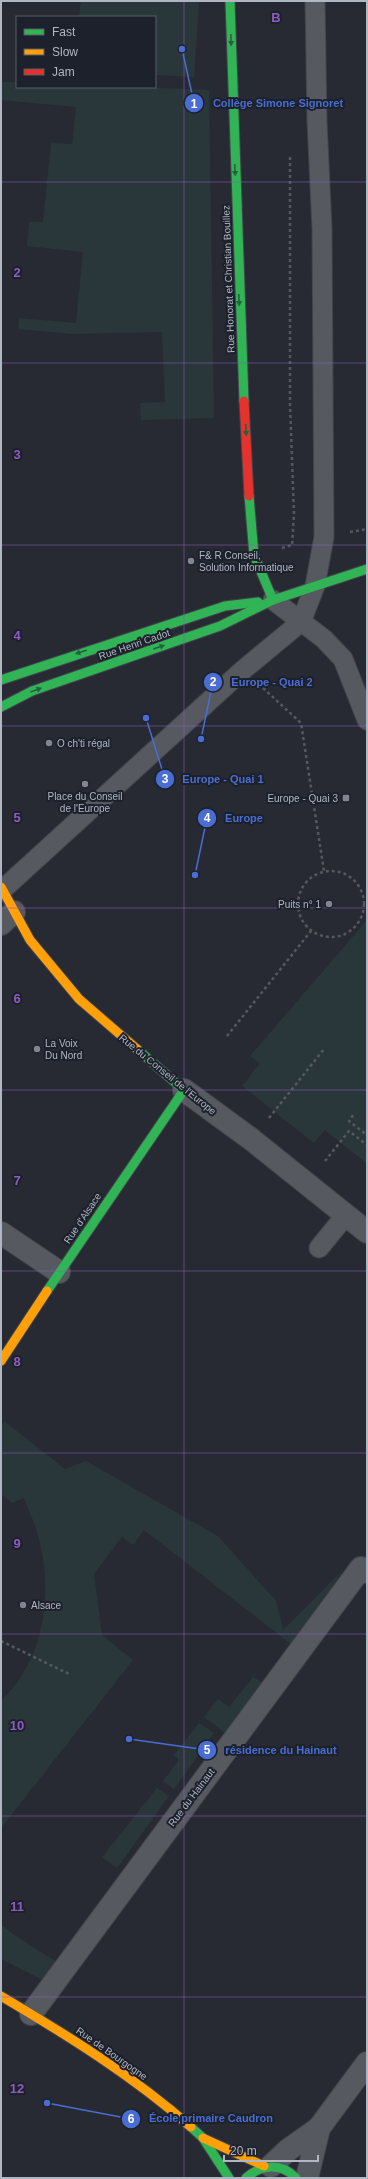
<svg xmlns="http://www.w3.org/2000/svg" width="368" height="2179" font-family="Helvetica,sans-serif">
<rect width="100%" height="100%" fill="#272a32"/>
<g fill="#29373a">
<path d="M81 1H199L194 77 155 75V17H79Z"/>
<path d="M1 82H17V87H136L209 90 214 418 141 420 140 403 165 402 162 332 72 334 18 329 19 318 76 323 83 252 27 246 29 222H43L51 143 72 144 76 107 1 100Z"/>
<path d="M367 920V1164L325 1130 314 1143 242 1086 260 1063 250 1056Z"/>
<path d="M4 1421 65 1469 86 1461 218 1536 276 1601 283 1630 344 1569 292 1645 144 1530 133 1545 122 1537 94 1574 102 1635 133 1660 1 1828V1701C46 1657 54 1591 37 1532 34 1521 28 1509 24 1498L12 1503 1 1494V1428Z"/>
<path d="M253 1677 263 1683 233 1739 204 1717 218 1699 229 1707Z"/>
<path d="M199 1723 214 1733 174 1789 163 1781 179 1760 174 1755Z"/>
<path d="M157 1788 169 1796 117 1868 102 1857Z"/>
<path d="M3 1926 20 1939 62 1965 49 1983 1 1959V1927Z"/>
</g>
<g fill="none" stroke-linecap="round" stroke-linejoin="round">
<defs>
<g id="lane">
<path d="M273 600 324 639 343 659 367 720"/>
<path d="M1 891 243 670 301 622 315 586 324 537 322 229 317 121 315 1"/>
<path d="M319 1248 346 1215"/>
</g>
<g id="street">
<path d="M1 924 14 912"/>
<path d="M184 1090 251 1139 367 1232"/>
<path d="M1 1233 59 1272"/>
<path d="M31 2014 361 1568 367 1572"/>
<path d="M271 2166 288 2150 319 2128 367 2063"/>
<path d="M307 2178 319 2128"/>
</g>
<g id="fast">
<path d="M230 1 244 401"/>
<path d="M249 496 254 555 273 600"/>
<path d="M1 680 225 606 258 602"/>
<path d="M1 707 32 691 220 626 273 600 367 569"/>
<path d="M47 1291 184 1090 138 1050"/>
<path d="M191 2127 203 2138 229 2178"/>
<path d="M246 2178C262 2164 281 2163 296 2178"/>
</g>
<g id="slow">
<path d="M1 887 30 940 79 999 138 1050"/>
<path d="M1 1361 47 1291"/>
<path d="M1 1996C67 2035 133 2076 191 2127"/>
<path d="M203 2138 264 2166"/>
</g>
<path id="jam" d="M244 401 249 496"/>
</defs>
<use href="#lane" stroke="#42454b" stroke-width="21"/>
<use href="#street" stroke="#42454b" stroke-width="24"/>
<use href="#fast" stroke="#42454b" stroke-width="11"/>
<use href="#slow" stroke="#42454b" stroke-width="11"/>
<use href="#jam" stroke="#42454b" stroke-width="11"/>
<g stroke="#56585e" stroke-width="2.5" stroke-dasharray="3 3" stroke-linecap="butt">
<path d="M290 157V404L294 514 292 546"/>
<path d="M350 532 367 529"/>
<path d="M282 548 292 545"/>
<path d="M263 688 301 723 324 871"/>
<circle cx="331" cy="904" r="33"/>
<path d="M227 1036 311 931"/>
<path d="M353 1115 349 1121 367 1135"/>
<path d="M269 1118 324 1049"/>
<path d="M325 1161 349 1131 367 1145"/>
<path d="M1 1641 69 1674"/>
</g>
<use href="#lane" stroke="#575960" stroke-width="19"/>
<use href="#street" stroke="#575960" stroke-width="22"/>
<use href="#fast" stroke="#30b455" stroke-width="9"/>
<use href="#slow" stroke="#ff9f0a" stroke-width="9"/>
<use href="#jam" stroke="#e5322d" stroke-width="9"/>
</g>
<defs><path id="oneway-solid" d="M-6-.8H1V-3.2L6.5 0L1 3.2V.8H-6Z"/></defs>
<g fill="#25633e">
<use href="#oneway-solid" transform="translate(231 40) rotate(88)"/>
<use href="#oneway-solid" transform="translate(235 170) rotate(88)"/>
<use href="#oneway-solid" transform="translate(239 300) rotate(88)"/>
<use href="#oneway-solid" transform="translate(246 430) rotate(87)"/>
<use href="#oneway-solid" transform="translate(159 647) rotate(-19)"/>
<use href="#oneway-solid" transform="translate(81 652) rotate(162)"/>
<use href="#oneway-solid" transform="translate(36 690) rotate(-20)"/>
</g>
<path fill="none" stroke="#8e5cc0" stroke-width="1" stroke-opacity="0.55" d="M184 1V2178M1 182H367M1 363H367M1 545H367M1 726H367M1 908H367M1 1090H367M1 1271H367M1 1453H367M1 1634H367M1 1816H367M1 1997H367"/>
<g fill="#818590" stroke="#1c212b" stroke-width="1.5">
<circle cx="191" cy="561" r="4"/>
<circle cx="49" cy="743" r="4"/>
<circle cx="85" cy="784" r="4"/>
<rect x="342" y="794" width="8" height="8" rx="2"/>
<circle cx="329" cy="904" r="4"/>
<circle cx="37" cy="1049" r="4"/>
<circle cx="23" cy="1605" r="4"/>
</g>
<g text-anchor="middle" stroke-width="4" stroke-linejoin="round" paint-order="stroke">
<g font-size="10" fill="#b1b6c3" stroke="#1c212b">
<text transform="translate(228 279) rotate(-92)" y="4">Rue Honorat et Christian Bouillez</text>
<text transform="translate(134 644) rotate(-19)" y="4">Rue Henri Cadot</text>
<text transform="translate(168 1074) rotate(39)" y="4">Rue du Conseil de l'Europe</text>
<text transform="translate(82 1218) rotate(-56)" y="4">Rue d'Alsace</text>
<text transform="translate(191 1797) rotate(-53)" y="4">Rue du Hainaut</text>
<text transform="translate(112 2053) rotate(35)" y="4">Rue de Bourgogne</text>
</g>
<g font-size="10" fill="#b1b6c3" stroke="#1c212b" text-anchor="start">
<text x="199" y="559">F&amp; R Conseil,<tspan x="199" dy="12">Solution Informatique</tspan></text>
<text x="57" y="747">O ch'ti régal</text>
<text x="85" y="800" text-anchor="middle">Place du Conseil<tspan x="85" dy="12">de l'Europe</tspan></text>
<text x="338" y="802" text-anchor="end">Europe - Quai 3</text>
<text x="321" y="908" text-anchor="end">Puits n° 1</text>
<text x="45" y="1047">La Voix<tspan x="45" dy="12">Du Nord</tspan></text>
<text x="31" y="1609">Alsace</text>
</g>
</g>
<g font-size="13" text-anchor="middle" font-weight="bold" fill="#8e5cc0" stroke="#1c212b" stroke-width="4" stroke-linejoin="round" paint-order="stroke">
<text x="276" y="22">B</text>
<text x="17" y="277">2</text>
<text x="17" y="459">3</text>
<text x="17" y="640">4</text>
<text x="17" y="822">5</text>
<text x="17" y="1003">6</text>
<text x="17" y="1185">7</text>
<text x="17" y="1366">8</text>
<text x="17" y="1548">9</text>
<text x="17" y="1730">10</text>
<text x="17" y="1911">11</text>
<text x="17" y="2093">12</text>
</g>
<path fill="none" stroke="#496dd2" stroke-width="1.5" d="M182 49L194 103M201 739L213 682M146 718L165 779M195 875L207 818M129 1739L207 1750M47 2103L131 2119"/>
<g fill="#496dd2" stroke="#1c212b" stroke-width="1.5">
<circle cx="182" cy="49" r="4"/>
<circle cx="201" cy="739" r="4"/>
<circle cx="146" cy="718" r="4"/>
<circle cx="195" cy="875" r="4"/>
<circle cx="129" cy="1739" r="4"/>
<circle cx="47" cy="2103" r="4"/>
<circle cx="194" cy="103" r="10"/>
<circle cx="213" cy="682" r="10"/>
<circle cx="165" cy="779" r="10"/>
<circle cx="207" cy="818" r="10"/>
<circle cx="207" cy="1750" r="10"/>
<circle cx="131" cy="2119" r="10"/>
</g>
<g font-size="12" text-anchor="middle" font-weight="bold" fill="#fff">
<text x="194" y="108">1</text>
<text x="213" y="686">2</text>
<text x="165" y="783">3</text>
<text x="207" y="822">4</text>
<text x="207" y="1754">5</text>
<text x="131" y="2123">6</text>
</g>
<g font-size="11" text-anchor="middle" font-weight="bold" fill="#496dd2" stroke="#1c212b" stroke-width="4" stroke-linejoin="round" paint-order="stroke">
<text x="278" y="107">Collège Simone Signoret</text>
<text x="272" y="686">Europe - Quai 2</text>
<text x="223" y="783">Europe - Quai 1</text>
<text x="244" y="822">Europe</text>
<text x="281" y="1754">résidence du Hainaut</text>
<text x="211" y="2122">École primaire Caudron</text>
</g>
<rect width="368" height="2179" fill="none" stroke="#b1b6c3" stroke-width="4"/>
<rect x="16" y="16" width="140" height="72" fill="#1c212b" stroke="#585d68"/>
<rect x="24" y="29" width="20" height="6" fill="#30b455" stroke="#585d68"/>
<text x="52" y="36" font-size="12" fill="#b1b6c3">Fast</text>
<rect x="24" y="49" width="20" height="6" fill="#ff9f0a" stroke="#585d68"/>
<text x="52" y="56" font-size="12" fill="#b1b6c3">Slow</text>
<rect x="24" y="69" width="20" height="6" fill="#e5322d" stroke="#585d68"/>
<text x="52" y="76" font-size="12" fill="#b1b6c3">Jam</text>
<path d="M224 2155v6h94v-6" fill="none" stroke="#b1b6c3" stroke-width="2"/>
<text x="230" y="2155" font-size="12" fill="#b1b6c3" stroke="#1c212b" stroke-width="3" paint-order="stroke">20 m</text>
</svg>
